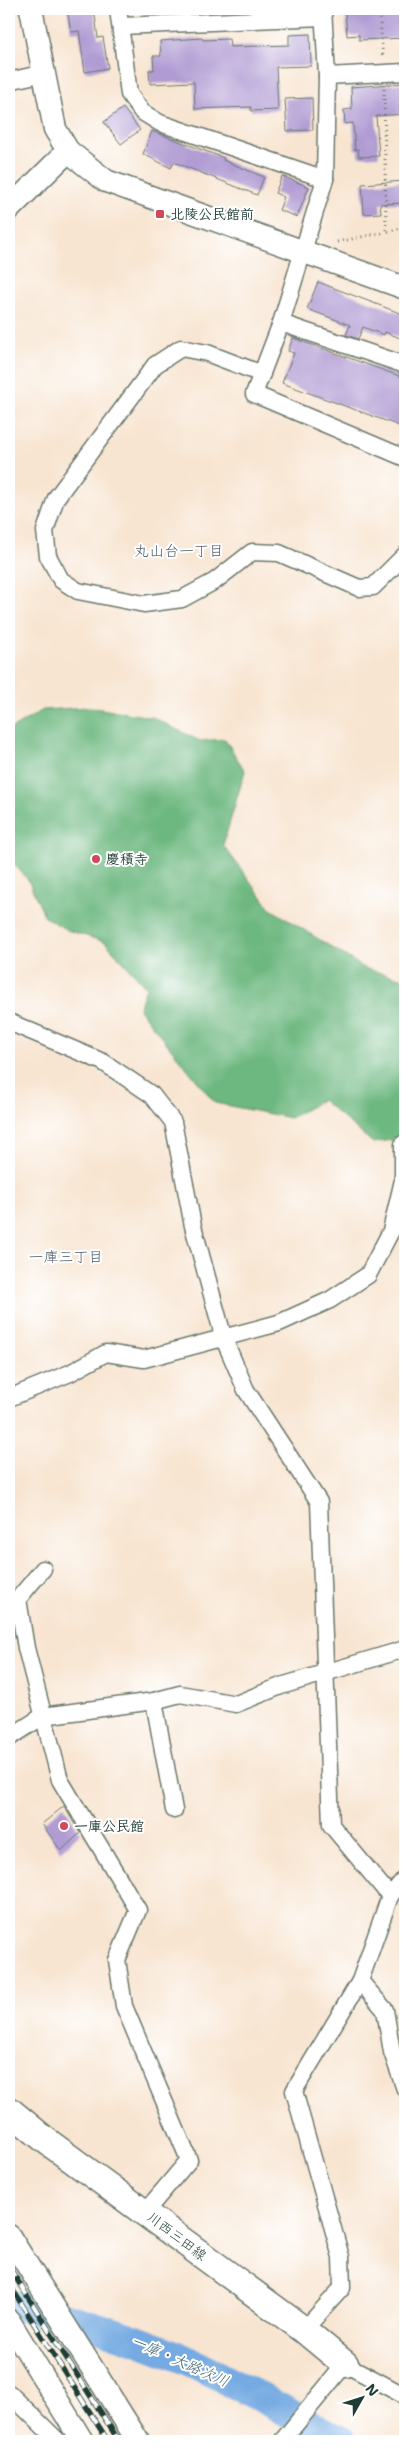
<svg xmlns="http://www.w3.org/2000/svg" width="414" height="2450" font-family="'Shantell Sans','Klee One',sans-serif">
<rect width="100%" height="100%" fill="#fff"/>
<filter id="ink" filterUnits="userSpaceOnUse"><feTurbulence type="fractalNoise" baseFrequency=".02" numOctaves="2"/><feDisplacementMap in="SourceGraphic" scale="10" xChannelSelector="R" yChannelSelector="G"/><feConvolveMatrix kernelMatrix="1 2 1 2 8 2 1 2 1" color-interpolation-filters="sRGB"/></filter>
<filter id="wash" filterUnits="userSpaceOnUse"><feTurbulence type="fractalNoise" baseFrequency=".0096" numOctaves="4" result="noise"/><feDisplacementMap in="SourceGraphic" scale="20" xChannelSelector="R" yChannelSelector="G"/><feGaussianBlur stdDeviation="1.12" result="paint"/><feColorMatrix in="noise" values="0 0 0 0 0 0 0 0 0 0 0 0 0 0 0 0 0 1.4 0 .05"/><feComposite in="paint" operator="in"/></filter>
<g filter="url(#wash)">
<rect width="100%" height="100%" fill="#f8e5d1"/>
<path fill="#6db880" stroke="#467a5a" d="M88 707 152 717 200 741 225 739 245 771 223 845 271 909 366 969 405 979V1134L391 1140 373 1143 322 1100 290 1118 215 1103 139 1009 146 987 105 942 67 930 45 917 28 880 9 858V730L43 710Z"/>
<g fill="none" stroke-linecap="round" stroke-linejoin="round">
<path stroke="#74aae2" stroke-width="30" d="M9 2304C72 2318 138 2337 197 2365 246 2389 294 2416 342 2441"/>
</g>
<g id="blocks">
<g fill="#b09bd3">
<path d="M67 9H94L98 38 103 37 108 68 85 72 79 31 71 32Z"/>
<path d="M357 9H405V38L359 40V35L347 36 345 10Z"/>
<path d="M310 34 311 66 276 67 278 110 251 111V107L195 109 194 82 150 84 149 70H154L153 56H161L160 41 202 38 203 40 229 39 230 47 289 45V35Z"/>
<path d="M405 83V114L376 116 379 156 359 157 358 149 355 150 353 123 345 124 344 110 352 109 351 87Z"/>
<path d="M312 98 313 130 287 131 285 99Z"/>
<path d="M123 108 140 130 121 144 104 122Z"/>
<path d="M152 131 224 158 223 160 264 177 257 195 174 162 171 168 143 154Z"/>
<path d="M282 176 309 187 297 217 279 210 284 197 275 193Z"/>
<path d="M405 181V203L380 204 381 213 364 214 362 184Z"/>
<path d="M318 282 405 315V340L385 332 384 335 363 327 358 339 346 335 350 325 307 309Z"/>
<path d="M293 338 405 378V428L282 383 294 353 288 351Z"/>
<path d="M64 1806 80 1833 61 1851 42 1824Z"/>
</g>
</g>
</g>
<g filter="url(#ink)">
<use href="#blocks" fill-opacity="0" stroke="#6b786b" stroke-width="1"/>
<g fill="none" stroke-linecap="round" stroke-linejoin="round">
<defs>
<g id="street">
<path d="M118 9 129 94 142 112 160 123 325 179"/>
<path d="M323 9 327 76 325 179 281 323 254 394 405 458"/>
<path d="M122 26 323 17"/>
<path d="M327 76 405 72"/>
<path d="M9 81 44 73"/>
<path d="M281 323 405 365"/>
<path d="M262 374 207 353 181 348 155 365 56 498 45 531 48 556 61 580 78 591 144 604 182 599 215 581 252 552 279 553 359 588 373 587 405 555"/>
<path d="M9 1022 103 1062 152 1095 173 1122 193 1226 224 1339 246 1390 319 1502 331 1825 390 1896 360 1981 385 2010 392 2052 405 2089"/>
<path d="M9 1398 70 1373 106 1353 144 1359 279 1323 330 1300 368 1275 391 1231 403 1180V1144"/>
<path d="M43 1569 18 1599 26 1648 60 1780 138 1910 117 1960 124 2006 189 2160 145 2212"/>
<path d="M154 1701 174 1810"/>
<path d="M9 1738 43 1716 154 1701 180 1694 236 1704 281 1686 405 1649"/>
<path d="M390 1896 405 1878"/>
<path d="M304 2330 342 2288 341 2257 294 2091 360 1981"/>
<path d="M9 2393 58 2441"/>
<path d="M282 2441 345 2364 405 2396"/>
</g>
<g id="secondary">
<path d="M31 9 55 129 68 151 106 181 405 288"/>
<path d="M9 209 68 151"/>
<path d="M9 2236 138 2441"/>
<path d="M9 2321 82 2441"/>
</g>
<path id="primary" d="M9 2110 44 2139 304 2330 345 2364"/>
</defs>
<use href="#street" stroke="#6b786b" stroke-width="19"/>
<use href="#secondary" stroke="#6b786b" stroke-width="25"/>
<use href="#primary" stroke="#6b786b" stroke-width="29"/>
<g stroke="#6b786b" stroke-width="3" stroke-dasharray="1 4" stroke-linecap="butt">
<path d="M379 9 383 58"/>
<path d="M384 89 386 232 405 227"/>
<path d="M337 242 386 232"/>
</g>
<use href="#street" stroke="#fff" stroke-width="16"/>
<use href="#secondary" stroke="#fff" stroke-width="22"/>
<use href="#primary" stroke="#fff" stroke-width="26"/>
<defs>
<g id="rail">
<path d="M9 2267 119 2441"/>
<path d="M9 2284 108 2441"/>
</g>
</defs>
<use href="#rail" stroke="#1f3d34" stroke-width="5.5"/>
<use href="#rail" stroke="#fff" stroke-width="4" stroke-dasharray="11" stroke-linecap="butt"/>
</g>
</g>
<g fill="#d1495b" stroke="#fff" stroke-width="2">
<rect x="155" y="209" width="10" height="10" rx="2.5"/>
<circle cx="96" cy="859" r="5"/>
<circle cx="64" cy="1826" r="5"/>
</g>
<g text-anchor="middle" stroke-width="4" stroke-linejoin="round" paint-order="stroke">
<g font-size="14" font-weight="bold" fill="#1f3d34" stroke="#fff" text-anchor="start">
<text x="170" y="219">北陵公民館前</text>
<text x="106" y="864">慶積寺</text>
<text x="74" y="1831">一庫公民館</text>
</g>
<g font-size="14" fill="#1f3d34" stroke="#fff">
<text transform="translate(177 2236) rotate(37)" y="5">川西三田線</text>
</g>
<g font-size="15" fill="#525e6c" stroke="#fff">
<text x="179" y="556">丸山台一丁目</text>
<text x="66" y="1262">一庫三丁目</text>
</g>
<g font-size="15" font-style="italic" fill="#3d6371" stroke="#fff">
<text transform="translate(180 2361) rotate(24)" y="5">一庫・大路次川</text>
</g>
</g>
<rect width="414" height="2450" fill="none" stroke="#fff" stroke-width="30"/>
<g transform="translate(362 2398) rotate(51)" stroke="#ffffff" stroke-width="4" paint-order="stroke">
<path d="M0-4L9 19L0 12L-9 19Z" fill="#1f3d34"/>
<text y="-8" font-size="14" font-weight="bold" text-anchor="middle" fill="#1f3d34">N</text>
</g>
</svg>
